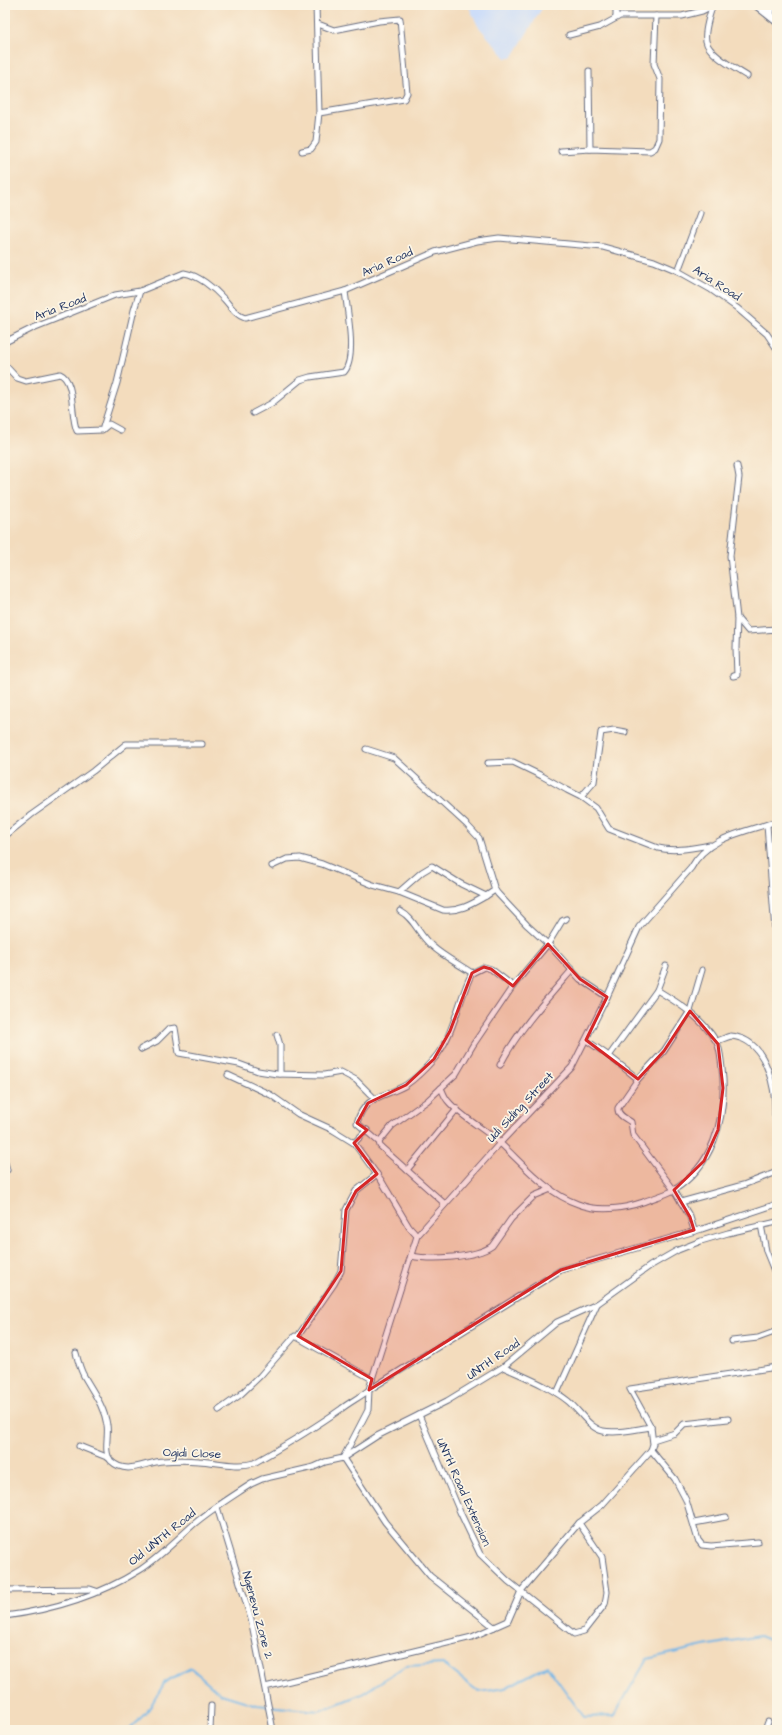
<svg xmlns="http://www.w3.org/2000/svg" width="782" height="1735" font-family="'Architects Daughter',sans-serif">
<rect width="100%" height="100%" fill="#fcf5e5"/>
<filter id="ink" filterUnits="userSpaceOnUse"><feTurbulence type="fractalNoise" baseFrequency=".025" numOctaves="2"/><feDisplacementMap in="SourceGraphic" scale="8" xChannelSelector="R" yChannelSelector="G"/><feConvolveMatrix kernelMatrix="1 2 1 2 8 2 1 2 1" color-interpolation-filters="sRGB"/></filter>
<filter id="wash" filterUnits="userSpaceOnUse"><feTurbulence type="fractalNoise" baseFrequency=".012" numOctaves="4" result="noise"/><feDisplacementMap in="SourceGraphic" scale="16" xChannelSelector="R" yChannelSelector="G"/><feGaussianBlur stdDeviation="0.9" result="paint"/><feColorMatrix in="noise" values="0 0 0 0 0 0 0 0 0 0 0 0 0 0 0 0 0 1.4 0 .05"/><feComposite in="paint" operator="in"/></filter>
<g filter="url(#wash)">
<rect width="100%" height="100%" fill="#f3dcbd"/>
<path fill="#cadcf9" d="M468 5H544L512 58H506L478 26Z"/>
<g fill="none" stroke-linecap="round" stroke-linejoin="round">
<path stroke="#71b6e7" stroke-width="2" d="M128 1730 147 1712 165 1682 191 1668 221 1694 257 1705 319 1711 362 1694 405 1666 443 1664 479 1692 505 1688 547 1666 584 1717 614 1716 647 1659 699 1647 759 1636 777 1643"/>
</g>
</g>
<g filter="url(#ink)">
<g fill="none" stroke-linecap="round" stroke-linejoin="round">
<defs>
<g id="street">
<path d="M316 5 319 113"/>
<path d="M616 5V17"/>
<path d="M712 7C709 17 704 31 706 41 708 54 736 69 747 76"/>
<path d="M569 35 600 27 620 16H682L702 11 714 5"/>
<path d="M589 71 590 149"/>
<path d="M302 151 311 149 316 142 319 113 404 99 407 93 400 19 379 21 334 30 318 24"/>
<path d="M561 151 590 149 650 151 655 148 659 139 660 79 654 64 656 16"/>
<path d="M678 271 700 213"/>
<path d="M5 342 33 328 115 295 140 291 184 273C198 275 214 288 224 299 230 305 236 316 245 318L345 291 435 252 477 241 499 238 603 247 654 261 678 271 710 289 737 308 767 334 777 349"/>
<path d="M5 365 17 378 26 381 60 374C76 381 70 417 77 431L102 430 109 424 120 430"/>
<path d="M253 413 272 403 300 380 310 377 344 372C357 358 347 310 345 291"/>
<path d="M103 427 117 383 134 310 140 291"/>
<path d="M737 466 739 477 730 556 737 618 748 631 777 629"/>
<path d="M733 676 737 675 736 648 737 618"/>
<path d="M366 749 394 758 467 825 479 838 495 890 498 894 527 925 550 946 580 979 607 997"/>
<path d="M488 763 513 762 542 776 567 790 581 797 596 808 609 829 658 848C675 852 693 848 710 845"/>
<path d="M581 797 594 782 601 732 614 730 625 732"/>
<path d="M767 825 777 957"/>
<path d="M5 836 31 815 93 771 126 744H202"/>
<path d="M272 866 287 859 300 858 322 864 373 885 399 892 443 910C459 912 472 904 486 896"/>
<path d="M399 892 422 872 432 866 461 884 486 896 495 890"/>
<path d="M400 911C415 919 419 936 432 946 444 957 459 964 472 973L484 967 491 969 513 986"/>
<path d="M277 1035 280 1045V1074"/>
<path d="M586 1040 609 1056 638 1079"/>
<path d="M717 1041C721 1040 726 1037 731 1036 734 1036 737 1037 740 1038 767 1046 776 1090 775 1114"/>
<path d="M141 1049 157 1041 169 1029 175 1028 179 1053 239 1064 258 1071 277 1074 324 1075 341 1072 356 1080 374 1098"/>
<path d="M609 1056 657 990 666 966"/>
<path d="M500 1065C519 1029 545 1001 572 970"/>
<path d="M228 1075 271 1095 298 1114 333 1130 354 1143 381 1180 409 1227 417 1236"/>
<path d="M441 1088C443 1092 445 1098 448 1101 461 1117 485 1129 500 1143 524 1165 546 1193 578 1204 598 1212 623 1209 643 1202 653 1198 665 1195 674 1190 712 1166 725 1122 723 1079 722 1070 721 1048 716 1041 701 1017 680 1004 657 990"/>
<path d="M379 1142 392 1126 427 1101 456 1074 473 1045 513 986 548 944 562 921 566 919"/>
<path d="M354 1143 367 1130"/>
<path d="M5 1163 7 1170"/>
<path d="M407 1170 457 1109"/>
<path d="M681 1202 743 1185 777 1172"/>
<path d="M445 1204 380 1146 379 1142 357 1123C364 1095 386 1097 406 1085 416 1078 425 1069 433 1060 454 1037 458 1000 472 973"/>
<path d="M761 1225 766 1251 777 1278"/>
<path d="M694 1230 690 1217 674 1190 633 1135 631 1122C625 1118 617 1115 618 1108L638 1079 664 1051 690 1011 702 970"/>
<path d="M411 1256C431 1260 475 1258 492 1246L511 1219 534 1196 551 1189"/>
<path d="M298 1336 334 1284 341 1271 346 1210 356 1191 377 1174"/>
<path d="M732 1341 758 1338 777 1331"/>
<path d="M76 1353C78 1361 80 1369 84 1376 93 1392 104 1406 107 1425 109 1435 103 1453 111 1461 127 1476 145 1462 163 1461 175 1460 187 1460 199 1461 217 1462 236 1468 254 1463 284 1446 313 1429 341 1409 350 1402 360 1397 369 1390L561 1270 702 1229 777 1204"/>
<path d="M557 1393 597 1304"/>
<path d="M219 1410 240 1395 260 1376 295 1336 372 1379"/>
<path d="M419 1415 460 1512 480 1554 508 1581 574 1634 584 1631 605 1604 607 1592 602 1557 579 1523 602 1505 651 1450 653 1444 651 1427C636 1429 618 1434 603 1431 589 1428 579 1410 568 1401 549 1386 525 1377 503 1367"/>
<path d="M651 1427 630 1389 777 1367"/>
<path d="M653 1440 675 1433 684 1424 728 1419"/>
<path d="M79 1446 109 1458"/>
<path d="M651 1450 675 1479 686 1500 698 1540 702 1545 711 1546 758 1542"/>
<path d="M217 1507 251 1619 273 1730"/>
<path d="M694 1523 726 1517"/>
<path d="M5 1590 90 1589 99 1592"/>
<path d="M5 1616C52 1610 100 1595 140 1570 160 1557 176 1540 194 1524 210 1510 233 1496 251 1484L262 1479 314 1467 325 1462 343 1458 377 1436 447 1401 503 1367 557 1322 597 1304 650 1266 678 1250 701 1241 728 1233 777 1222"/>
<path d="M494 1627 430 1576 385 1522 343 1458 368 1410 369 1390 372 1379 417 1236 500 1143 572 1067 607 997 639 927 691 868C708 836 746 832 777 821"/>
<path d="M265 1687 472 1637 508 1621 521 1591 579 1523"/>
<path d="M210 1730 211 1706"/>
<path d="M765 1730 768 1722"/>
</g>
<path id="secondary" d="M770 15 772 5"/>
<path id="primary" d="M757 5 777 21"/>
</defs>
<use href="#street" stroke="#676c7f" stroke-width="7"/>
<use href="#secondary" stroke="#676c7f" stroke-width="9"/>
<use href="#primary" stroke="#676c7f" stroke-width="10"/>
<use href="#street" stroke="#fff" stroke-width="5"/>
<use href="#secondary" stroke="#fff" stroke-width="7"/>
<use href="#primary" stroke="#fff" stroke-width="8"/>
</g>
</g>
<path fill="#d62828" fill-opacity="0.2" stroke="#d62828" stroke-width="3" stroke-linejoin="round" d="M548 944 580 979 607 997 586 1040 638 1079 664 1051 690 1011 718 1044 723 1088 718 1130 704 1161 674 1190 690 1217 694 1230 561 1270 369 1390 372 1379 298 1336 341 1271 346 1210 356 1191 377 1174 354 1143 367 1130 357 1123 368 1103 406 1085 434 1059 450 1031 472 973 484 967 491 969 513 986Z"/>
<g text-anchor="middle" stroke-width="3.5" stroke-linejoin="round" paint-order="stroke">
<g font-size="12" fill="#1b2f5e" stroke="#fcf5e5">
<text transform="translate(387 262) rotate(-24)" y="4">Aria Road</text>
<text transform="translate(717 283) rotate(33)" y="4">Aria Road</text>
<text transform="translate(60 307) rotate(-21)" y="4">Aria Road</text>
<text transform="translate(520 1107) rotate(-47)" y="4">Udi Siding Street</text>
<text transform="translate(493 1359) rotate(-35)" y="4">UNTH Road</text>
<text transform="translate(192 1453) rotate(2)" y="4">Ogidi Close</text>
<text transform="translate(464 1492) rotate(66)" y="4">UNTH Road Extension</text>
<text transform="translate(162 1537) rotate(-39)" y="4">Old UNTH Road</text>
<text transform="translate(258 1615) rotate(75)" y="4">Ngenevu Zone 2</text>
</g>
</g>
<rect width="782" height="1735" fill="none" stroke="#fcf5e5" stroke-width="20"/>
</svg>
